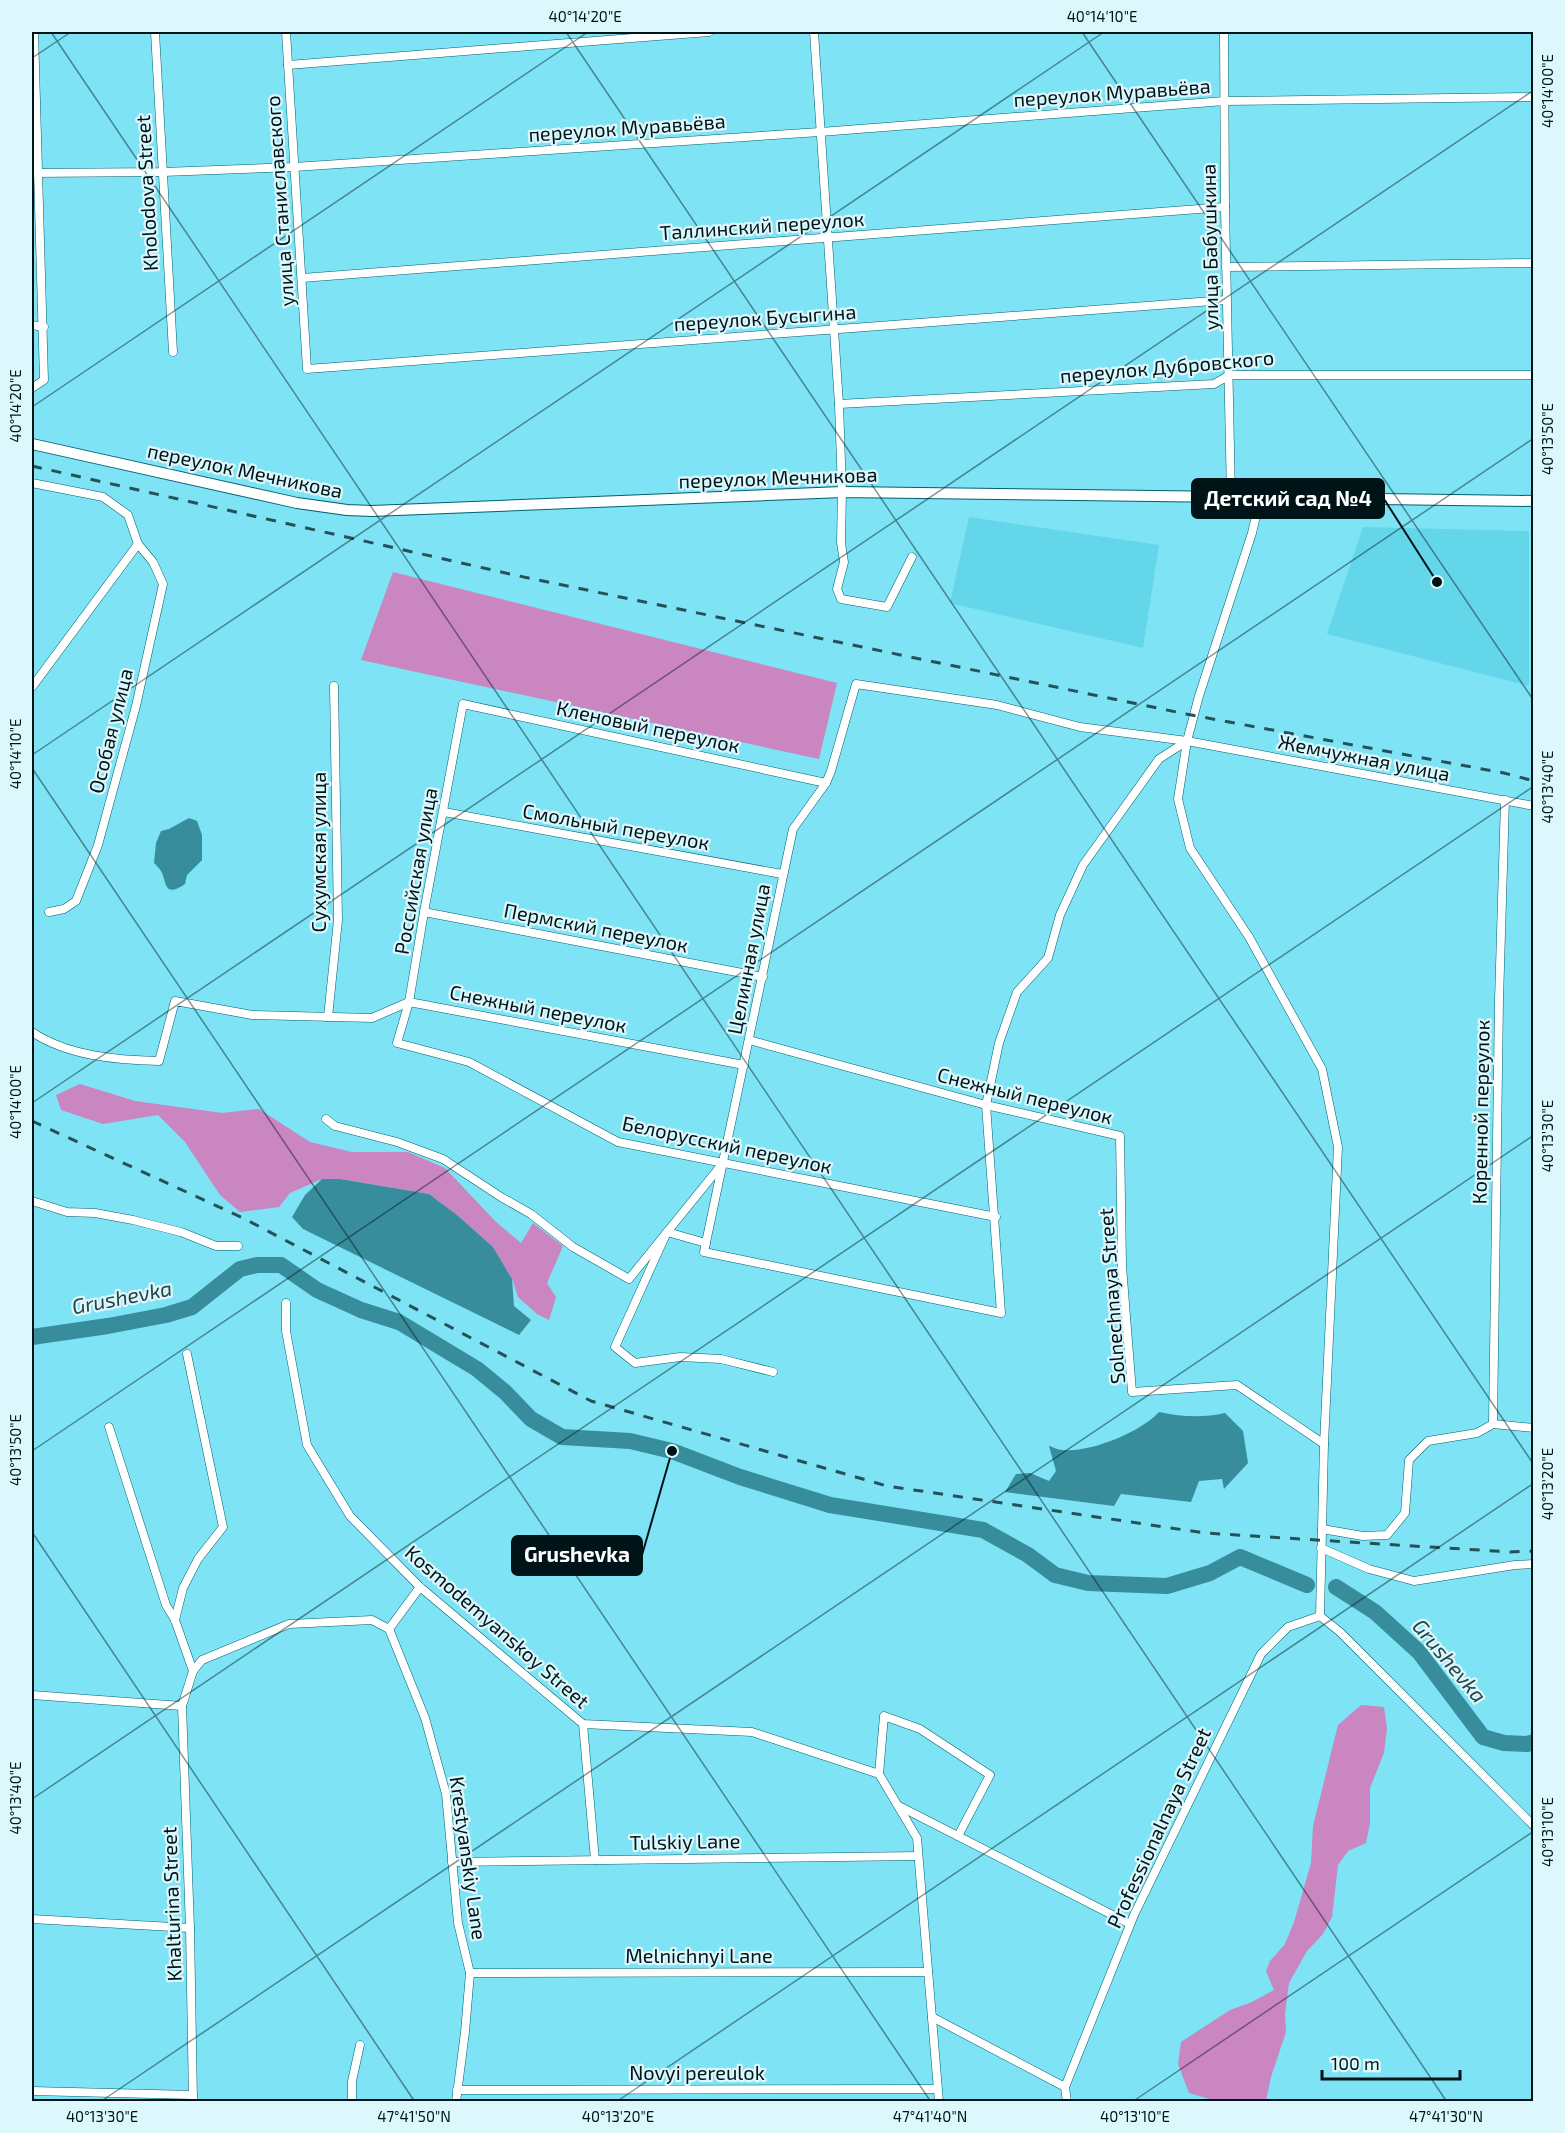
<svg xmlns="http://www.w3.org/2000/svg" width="1565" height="2133" font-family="'Exo 2',sans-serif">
<rect width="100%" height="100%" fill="#7de3f5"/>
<g fill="#64d6ea">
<path d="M969 517 1159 545 1143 648 950 603Z"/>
<path d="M1363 527 1529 531V686L1327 634Z"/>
</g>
<g fill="#c986c1">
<path d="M393 572 837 683 819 759 361 660Z"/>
<path d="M80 1084 135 1101 222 1113 259 1109 310 1142 352 1152H408L445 1168 495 1221 521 1243 533 1223 563 1246 547 1283 556 1297 549 1320 537 1314 518 1297 512 1279 493 1247 457 1215 429 1194 340 1179H322L290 1193 279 1207 240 1212 220 1195 185 1142 158 1115 103 1124 61 1110 56 1095Z"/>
<path d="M1361 1705 1384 1707 1387 1728 1384 1753 1370 1788V1823L1366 1843 1348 1851 1338 1865 1332 1917 1323 1934 1307 1951 1289 1983 1285 2014 1286 2032 1271 2077 1266 2101H1216L1189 2093 1178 2064 1181 2042 1230 2010 1252 2002 1274 1990 1266 1971 1270 1961 1285 1944 1294 1922 1311 1863 1313 1826 1338 1725Z"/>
</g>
<g fill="#378d9b">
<path d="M189 818 197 821 202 835V860L187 875 185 884C163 899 167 881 161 871 160 869 156 865 154 863L156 843 161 831 169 829Z"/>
<path d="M322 1179H340L429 1194 457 1215 493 1247 512 1279 514 1306 531 1320 519 1335 303 1229 292 1217 305 1195Z"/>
<path d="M1159 1412C1181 1417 1204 1418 1225 1413L1243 1431 1248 1463 1224 1489 1222 1479 1199 1481 1191 1502 1121 1494 1114 1506 1005 1492 1016 1474 1030 1473 1049 1481 1056 1471 1049 1446C1053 1447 1058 1450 1062 1450 1090 1453 1141 1432 1159 1412Z"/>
</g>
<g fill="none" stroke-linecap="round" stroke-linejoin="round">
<g stroke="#378d9b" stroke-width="16">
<path d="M32 1337 108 1326 166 1315 192 1307 240 1269 257 1265H281L317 1290 361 1310 399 1322 477 1369 505 1392 531 1419 562 1437 630 1441 672 1451 740 1477 830 1505 983 1530 1028 1555 1055 1575 1088 1583 1167 1586 1210 1573 1240 1557 1307 1585"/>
<path d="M1336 1587 1375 1612 1419 1652 1483 1737 1504 1743 1527 1744 1534 1742"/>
</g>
<defs>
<g id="street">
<path d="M155 32 173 352"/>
<path d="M286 32 307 369 1226 300"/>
<path d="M814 32 839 404 842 492 841 543 844 562 837 589 841 599 887 607 912 557"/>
<path d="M1224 32 1225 207 1231 497"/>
<path d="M288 65 709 32"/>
<path d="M32 173 163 172 294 167 820 132 1225 101 1534 97"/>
<path d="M1226 267 1534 263"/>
<path d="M302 278 1225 207"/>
<path d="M32 325 44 327"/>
<path d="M32 388 44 380 34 32"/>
<path d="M839 404 1214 384 1230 375H1534"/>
<path d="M32 483 103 497 128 515 138 544 153 562 163 584 136 706 98 845 76 901 64 909 49 912"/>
<path d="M32 687 138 544"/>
<path d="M1187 741 1159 759 1083 865 1060 915 1048 958 1017 992 999 1043 986 1105 1001 1313 704 1252 793 829 826 783 831 771 856 684 997 705 1080 727 1187 741 1534 806"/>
<path d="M826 783 463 704 424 912 409 1002 397 1043 469 1062 618 1142 996 1217"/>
<path d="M444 812 782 874"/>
<path d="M424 912 763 977"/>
<path d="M328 1017 338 920 334 686"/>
<path d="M32 1032C68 1056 116 1060 159 1061L175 1001 252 1015 372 1018 409 1002 744 1065"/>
<path d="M749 1040 986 1105 1120 1136 1122 1266 1132 1392 1237 1385 1324 1444"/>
<path d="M326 1119 335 1126 397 1142 443 1159 501 1197 531 1214 573 1247 629 1279 723 1163"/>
<path d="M32 1201 67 1212 95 1213 133 1220 181 1232 216 1246H238"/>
<path d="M706 1243 667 1232 615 1347 635 1363 680 1357 721 1359 773 1372"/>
<path d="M286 1303V1331L307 1445 350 1516 420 1587 583 1724 752 1732 879 1774 917 1838 939 2102"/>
<path d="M1493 1424 1499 1000 1505 800"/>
<path d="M109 1427 166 1605 175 1620 193 1671"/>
<path d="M1322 1529 1363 1536 1387 1535 1405 1513 1409 1460 1428 1441 1477 1433 1493 1424 1534 1428"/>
<path d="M1321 1548 1369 1569 1414 1581 1515 1565 1534 1564"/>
<path d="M1320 1616 1340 1632 1534 1826"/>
<path d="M175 1620 183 1588 198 1559 223 1527 187 1354"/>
<path d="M389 1629 420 1587"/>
<path d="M32 1695 182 1706"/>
<path d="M583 1724 595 1860"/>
<path d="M879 1774 884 1716 920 1729 990 1775 958 1836"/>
<path d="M899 1806 1130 1924"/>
<path d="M452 1862 918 1856"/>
<path d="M32 1919 190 1928"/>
<path d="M470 1973 928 1972"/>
<path d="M932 2017 1065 2087"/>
<path d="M457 2090 937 2089"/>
<path d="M32 2091 193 2095"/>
<path d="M193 2102 190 1928 182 1706 193 1671 202 1660 289 1624 372 1620 389 1629 425 1718 446 1794 458 1923 470 1973 465 2032 456 2102"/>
<path d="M352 2102V2081L360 2045"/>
<path d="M1067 2102 1065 2087 1134 1915 1261 1654 1288 1627 1320 1616 1324 1444 1338 1147 1322 1069 1249 937 1190 848 1178 799 1187 741 1199 696 1252 533 1260 499"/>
</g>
<path id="secondary" d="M32 444 297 503 347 510 372 511 842 492 1534 501"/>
</defs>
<use href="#street" stroke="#00606d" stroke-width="9"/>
<use href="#secondary" stroke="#00606d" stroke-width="12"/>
<use href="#street" stroke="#fff" stroke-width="8"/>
<use href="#secondary" stroke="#fff" stroke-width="10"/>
<g stroke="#255158" stroke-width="3" stroke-dasharray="10 10" stroke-linecap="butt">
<path d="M32 466 519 576 1186 714 1504 773 1534 781"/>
<path d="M32 1121 243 1218 591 1401 887 1486 1205 1533 1510 1552 1534 1551"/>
</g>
</g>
<path fill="none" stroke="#001417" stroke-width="1.5" stroke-opacity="0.45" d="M51 32 1447 2102M566 32 1534 1465M1082 32 1534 701M32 58 71 32M32 407 588 32M32 755 1104 32M32 768 931 2102M32 1103 1534 90M32 1451 1534 438M32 1532 415 2102M32 1799 1534 786M100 2102 1534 1135M616 2102 1534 1483M1132 2102 1534 1831"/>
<g text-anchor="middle" stroke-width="4.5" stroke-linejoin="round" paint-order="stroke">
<g font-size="20" fill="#001417" stroke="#dcf8fd">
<text transform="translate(1112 93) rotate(-4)" y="7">переулок Муравьёва</text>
<text transform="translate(627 128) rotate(-4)" y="7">переулок Муравьёва</text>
<text transform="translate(147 193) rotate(-93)" y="7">Kholodova Street</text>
<text transform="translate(280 201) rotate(-94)" y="7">улица Станиславского</text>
<text transform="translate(762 226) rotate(-4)" y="7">Таллинский переулок</text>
<text transform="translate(1210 247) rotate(-91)" y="7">улица Бабушкина</text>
<text transform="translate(765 318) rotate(-4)" y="7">переулок Бусыгина</text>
<text transform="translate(1167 367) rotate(-5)" y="7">переулок Дубровского</text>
<text transform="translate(245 471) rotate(12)" y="7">переулок Мечникова</text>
<text transform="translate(778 478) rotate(-2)" y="7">переулок Мечникова</text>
<text transform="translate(648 727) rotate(12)" y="7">Кленовый переулок</text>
<text transform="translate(111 731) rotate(-76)" y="7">Особая улица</text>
<text transform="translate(1364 758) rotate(11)" y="7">Жемчужная улица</text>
<text transform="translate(616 827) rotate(10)" y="7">Смольный переулок</text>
<text transform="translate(319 852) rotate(-90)" y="7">Сухумская улица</text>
<text transform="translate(416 871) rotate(-80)" y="7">Российская улица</text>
<text transform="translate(596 928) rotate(11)" y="7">Пермский переулок</text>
<text transform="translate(749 959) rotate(-79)" y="7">Целинная улица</text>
<text transform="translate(538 1009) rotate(11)" y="7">Снежный переулок</text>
<text transform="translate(1025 1096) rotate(14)" y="7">Снежный переулок</text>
<text transform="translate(1481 1112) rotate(-89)" y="7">Коренной переулок</text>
<text transform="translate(727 1145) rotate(12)" y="7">Белорусский переулок</text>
<text transform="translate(1112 1296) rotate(-94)" y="7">Solnechnaya Street</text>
<text transform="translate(497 1627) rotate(41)" y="7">Kosmodemyanskoy Street</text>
<text transform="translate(1159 1828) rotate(-65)" y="7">Professionalnaya Street</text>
<text transform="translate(685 1842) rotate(-1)" y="7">Tulskiy Lane</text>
<text transform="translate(468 1858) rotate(82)" y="7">Krestyanskiy Lane</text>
<text transform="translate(172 1904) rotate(-92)" y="7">Khalturina Street</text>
<text x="699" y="1963">Melnichnyi Lane</text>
<text x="697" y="2080">Novyi pereulok</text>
</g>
<g font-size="21" font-style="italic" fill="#264146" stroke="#dcf8fd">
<text transform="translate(122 1298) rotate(-11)" y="7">Grushevka</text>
<text transform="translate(1449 1661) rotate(50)" y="7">Grushevka</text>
</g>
</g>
<path fill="none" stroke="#001417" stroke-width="2" d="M1437 582L1384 499M672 1451L642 1555"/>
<g fill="#001417" stroke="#dcf8fd" stroke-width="2">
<circle cx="1437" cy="582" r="6"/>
<circle cx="672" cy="1451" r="6"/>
</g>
<g fill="#001417" stroke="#001417" stroke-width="2">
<rect x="1192" y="479" width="192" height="39" rx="6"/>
<rect x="512" y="1536" width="130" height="39" rx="6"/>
</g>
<g font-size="21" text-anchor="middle" font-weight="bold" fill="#fff">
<text x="1288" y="506">Детский сад №4</text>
<text x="577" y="1562">Grushevka</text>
</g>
<rect width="1565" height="2133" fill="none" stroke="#dcf8fd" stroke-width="66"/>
<path d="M1322 2070v9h138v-9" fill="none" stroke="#001417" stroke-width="3"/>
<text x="1331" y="2070" font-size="18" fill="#001417" stroke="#dcf8fd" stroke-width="4.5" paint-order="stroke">100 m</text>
<rect x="33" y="33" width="1499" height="2067" fill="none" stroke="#001417" stroke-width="2"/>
<g font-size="15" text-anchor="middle" fill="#001417">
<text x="585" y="22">40°14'20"E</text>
<text x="1102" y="22">40°14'10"E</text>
<text transform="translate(1548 91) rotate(-90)" y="5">40°14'00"E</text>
<text transform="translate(16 406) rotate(-90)" y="5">40°14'20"E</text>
<text transform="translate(1548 439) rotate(-90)" y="5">40°13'50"E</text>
<text transform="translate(16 754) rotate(-90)" y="5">40°14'10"E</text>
<text transform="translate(1548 787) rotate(-90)" y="5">40°13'40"E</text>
<text transform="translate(16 1102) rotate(-90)" y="5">40°14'00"E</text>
<text transform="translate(1548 1136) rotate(-90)" y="5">40°13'30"E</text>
<text transform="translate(16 1450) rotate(-90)" y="5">40°13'50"E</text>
<text transform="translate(1548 1484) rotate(-90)" y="5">40°13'20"E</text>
<text transform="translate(16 1798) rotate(-90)" y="5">40°13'40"E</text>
<text transform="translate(1548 1832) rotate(-90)" y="5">40°13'10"E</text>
<text x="102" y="2122">40°13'30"E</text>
<text x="414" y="2122">47°41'50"N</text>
<text x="618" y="2122">40°13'20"E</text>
<text x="930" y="2122">47°41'40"N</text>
<text x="1135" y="2122">40°13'10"E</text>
<text x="1446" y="2122">47°41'30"N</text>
</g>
</svg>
